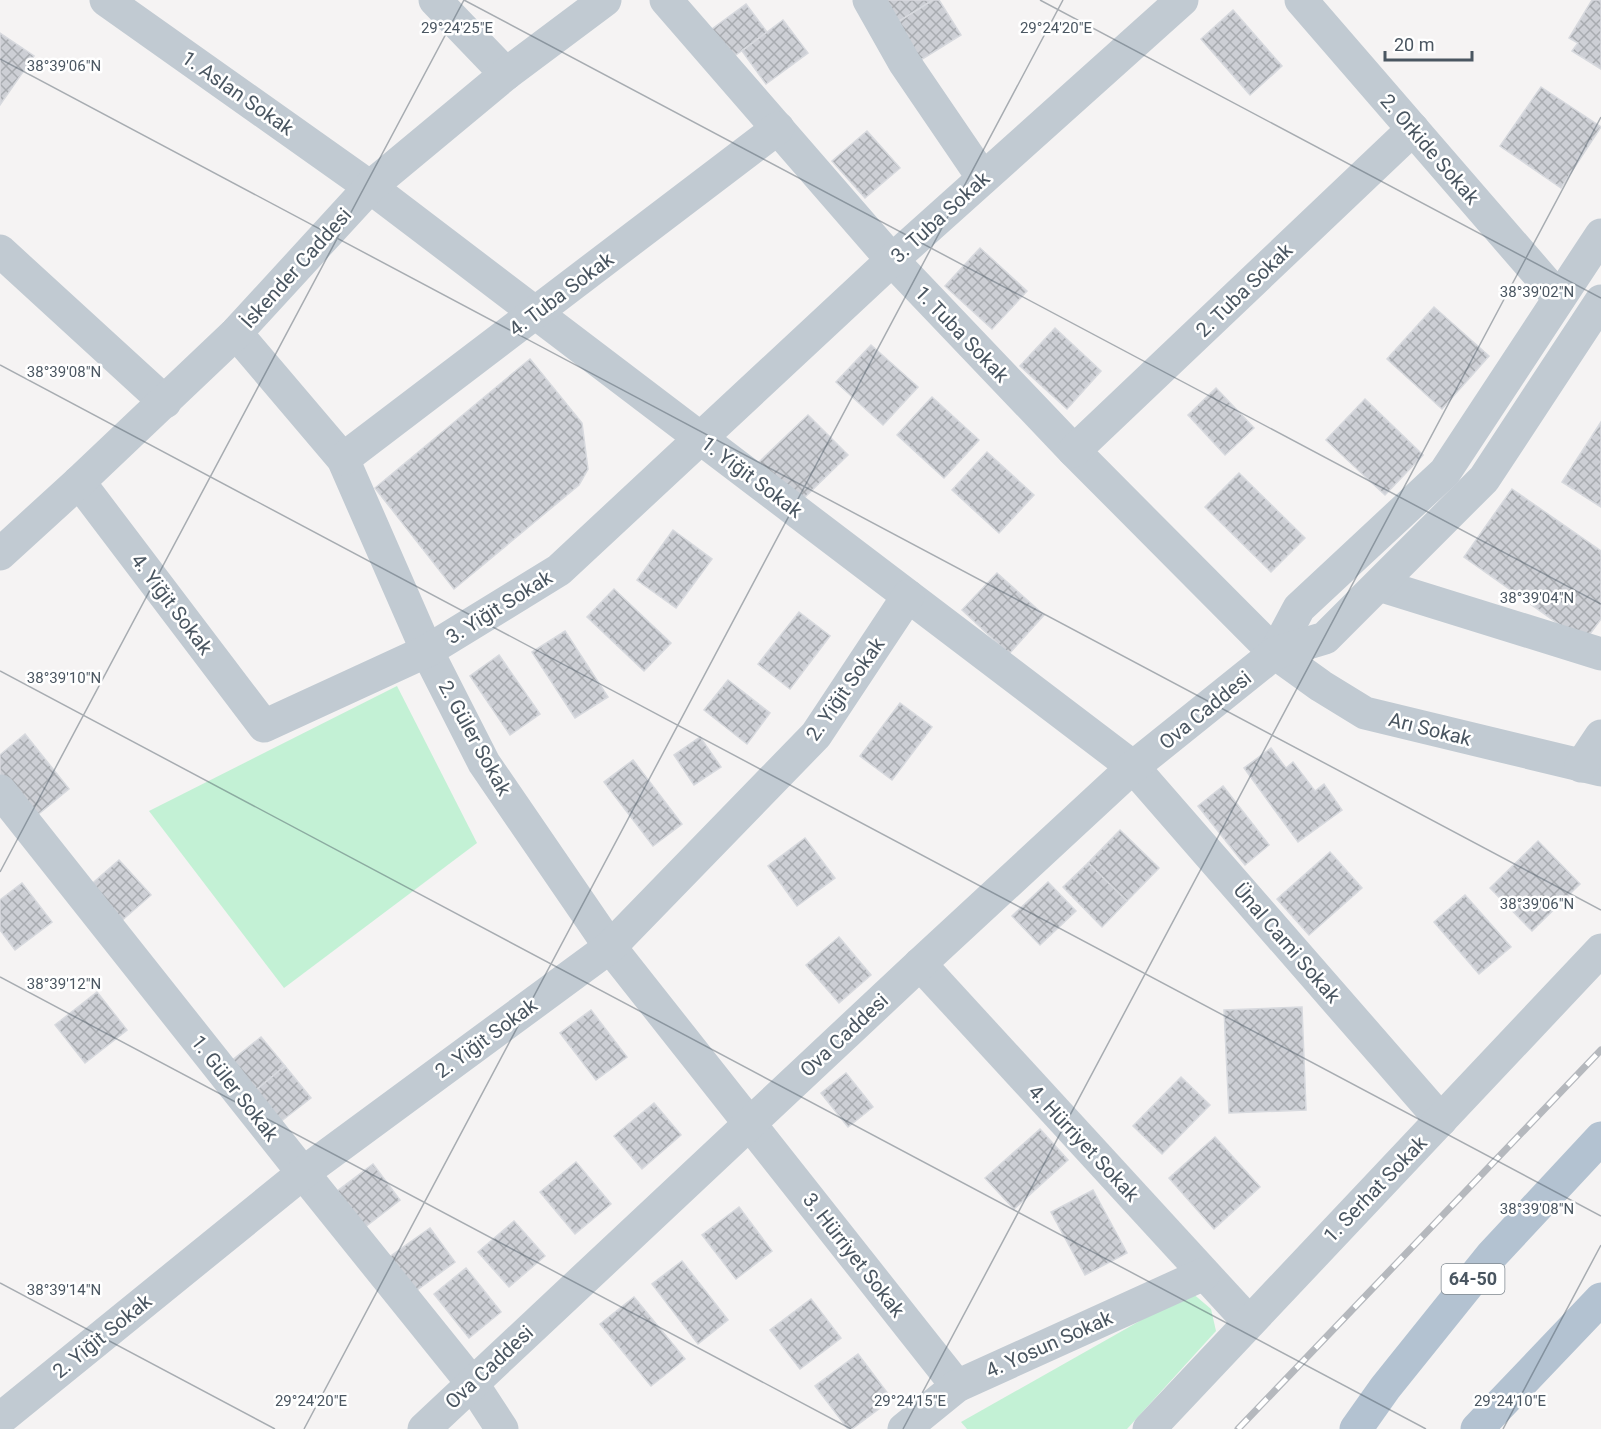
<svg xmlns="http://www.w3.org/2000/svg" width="1601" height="1429" font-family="Roboto,sans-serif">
<defs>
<pattern id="building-cross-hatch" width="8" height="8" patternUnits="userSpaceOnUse" patternTransform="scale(1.5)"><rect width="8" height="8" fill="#cdcfd5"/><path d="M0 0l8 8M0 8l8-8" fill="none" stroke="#a8abb0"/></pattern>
</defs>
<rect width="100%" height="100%" fill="#f5f3f3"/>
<g fill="#c3f1d5">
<path d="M397 686 477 843 284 988 149 811Z"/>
<path d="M1191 1292 1211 1309 1216 1331 1127 1429H967L961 1422Z"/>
</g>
<g fill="url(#building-cross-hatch)" stroke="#d7d9de" stroke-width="1.5">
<path d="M877 0H933L893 25Z"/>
<path d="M933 0H939L961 35 916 63 893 25Z"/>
<path d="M1592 0H1601V69L1572 51 1578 43 1569 38Z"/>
<path d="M746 4 767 32 729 60 708 32Z"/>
<path d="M1233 10 1282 66 1250 95 1201 39Z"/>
<path d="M783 20 808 53 766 84 742 51Z"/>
<path d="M0 33 34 56 0 105Z"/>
<path d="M1541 87 1601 127 1561 188 1500 146Z"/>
<path d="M867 131 900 168 865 198 832 161Z"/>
<path d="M980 248 1027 291 992 329 945 286Z"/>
<path d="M1434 307 1489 356 1442 409 1387 359Z"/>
<path d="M1055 328 1101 371 1067 409 1020 366Z"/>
<path d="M871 345 918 387 883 425 836 382Z"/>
<path d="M530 359 582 423 588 469 579 485 454 589 375 488Z"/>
<path d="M1216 388 1254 428 1225 455 1188 415Z"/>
<path d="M932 397 979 440 944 478 897 435Z"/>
<path d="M1365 399 1423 455 1385 495 1326 440Z"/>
<path d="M808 415 848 455 799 503 759 462Z"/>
<path d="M1601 422V507L1562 482Z"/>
<path d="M987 452 1034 495 999 533 952 490Z"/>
<path d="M1239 473 1305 538 1271 572 1205 507Z"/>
<path d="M1512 489 1601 551V619L1584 642 1464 557Z"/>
<path d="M673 530 712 559 676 608 637 580Z"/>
<path d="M997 573 1044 615 1009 654 962 610Z"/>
<path d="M614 589 671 643 644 671 587 617Z"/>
<path d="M799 612 830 636 790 689 758 664Z"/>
<path d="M565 631 608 697 575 718 532 652Z"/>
<path d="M499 655 540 714 510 735 470 676Z"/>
<path d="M728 680 770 713 747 744 704 710Z"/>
<path d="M900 703 932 727 892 780 860 756Z"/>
<path d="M25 734 69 789 35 817 0 774V755Z"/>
<path d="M700 737 721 767 694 785 674 755Z"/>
<path d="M1271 748 1286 768 1293 762 1315 791 1324 784 1342 810 1298 842 1244 768Z"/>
<path d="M633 760 682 824 653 846 604 782Z"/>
<path d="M1223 786 1269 845 1245 865 1198 806Z"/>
<path d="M1120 830 1159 868 1127 901 1088 863Z"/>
<path d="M805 838 835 878 797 906 768 866Z"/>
<path d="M1538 841 1580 884 1532 931 1490 888Z"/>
<path d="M1330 852 1362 888 1309 935 1277 899Z"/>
<path d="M119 860 151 895 119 923 87 888Z"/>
<path d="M1088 863 1127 901 1102 927 1063 887Z"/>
<path d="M1048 882 1076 911 1040 945 1012 916Z"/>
<path d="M22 883 52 922 15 950 0 930V900Z"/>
<path d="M1465 895 1511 947 1479 974 1434 922Z"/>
<path d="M839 937 871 975 839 1003 806 965Z"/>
<path d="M97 992 127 1030 85 1063 55 1025Z"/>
<path d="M1302 1007 1306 1110 1229 1113 1224 1010Z"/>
<path d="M591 1010 627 1057 596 1080 560 1033Z"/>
<path d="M261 1037 285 1066 250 1095 226 1065Z"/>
<path d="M285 1066 311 1098 275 1126 250 1095Z"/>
<path d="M846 1073 873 1107 848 1127 821 1093Z"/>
<path d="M1181 1077 1210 1105 1162 1154 1133 1126Z"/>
<path d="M654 1103 681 1135 642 1169 614 1136Z"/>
<path d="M1040 1129 1068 1160 1014 1209 985 1178Z"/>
<path d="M1215 1137 1260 1187 1214 1229 1169 1178Z"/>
<path d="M576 1162 611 1204 575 1234 540 1192Z"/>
<path d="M373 1164 400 1200 360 1231 332 1195Z"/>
<path d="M1093 1190 1127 1253 1085 1275 1051 1212Z"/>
<path d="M739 1207 772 1251 736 1279 702 1235Z"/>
<path d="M514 1221 545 1256 509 1287 478 1252Z"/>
<path d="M430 1228 455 1262 413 1293 388 1258Z"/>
<path d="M682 1261 728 1320 698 1344 652 1284Z"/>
<path d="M466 1268 501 1312 469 1338 434 1294Z"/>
<path d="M634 1297 685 1359 651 1386 600 1324Z"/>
<path d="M811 1299 841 1338 800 1369 770 1330Z"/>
<path d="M858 1354 892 1399 852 1429H848L815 1386Z"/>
</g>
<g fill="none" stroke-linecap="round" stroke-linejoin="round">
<g stroke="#c1cad2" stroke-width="33">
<path d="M106 0 370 187 1133 767 1441 1120"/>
<path d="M435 0 506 74"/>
<path d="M666 0 892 260 1074 451 1275 653 1321 686 1365 713 1601 770"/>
<path d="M869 0 904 62 983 178"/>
<path d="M1301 0 1559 298"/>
<path d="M0 251 165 402"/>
<path d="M236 333 343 459 427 651 484 763 610 947 957 1386"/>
<path d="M1074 451 1413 129"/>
<path d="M343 459 778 128"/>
<path d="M79 482 264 726 427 651 559 570 892 260 1182 0"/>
<path d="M0 554 79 482 236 333 370 187 506 74 605 0"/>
<path d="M1379 585 1601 654"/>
<path d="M1275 653 1299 608 1445 472 1601 235"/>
<path d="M1581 766 1601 736"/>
<path d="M0 791 303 1173 472 1383 502 1429"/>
<path d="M920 964 1249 1322"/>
<path d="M0 1419 303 1173 610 947 816 735 908 596"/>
<path d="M424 1429 920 964 1133 767 1275 653 1325 638 1484 479 1601 301"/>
<path d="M904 1429 957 1386 1204 1274"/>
<path d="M1149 1429 1601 950"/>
</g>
<g stroke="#b3c2d1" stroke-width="33">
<path d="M1356 1429 1385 1388 1491 1256 1601 1138"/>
<path d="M1477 1429 1601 1299"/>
</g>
<defs>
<path id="rail" d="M1238 1429 1601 1050"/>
</defs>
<use href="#rail" stroke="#b5b8bd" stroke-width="7"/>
<use href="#rail" stroke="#fff" stroke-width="4.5" stroke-dasharray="14" stroke-linecap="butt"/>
</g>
<path fill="none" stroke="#4a5661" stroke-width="1.5" stroke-opacity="0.45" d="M464 0 1601 604M1040 0 1601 298M0 59 1601 910M0 365 1601 1216M0 671 1426 1429M0 872 464 0M0 977 851 1429M0 1283 275 1429M304 1429 1063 0M903 1429 1601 117M1503 1429 1601 1245"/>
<g text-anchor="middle" stroke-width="5" stroke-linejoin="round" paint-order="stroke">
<rect fill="#fff" stroke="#808990" stroke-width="1.5" x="1441.5" y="1264" width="63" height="30" rx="4.5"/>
<g font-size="18" font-weight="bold" fill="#4a5661">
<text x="1473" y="1285">64-50</text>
</g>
<g font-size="20" fill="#4a5661" stroke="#fff">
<text transform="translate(238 93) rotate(35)" y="7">1. Aslan Sokak</text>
<text transform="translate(1430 149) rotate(49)" y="7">2. Orkide Sokak</text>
<text transform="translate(940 217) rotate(-42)" y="7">3. Tuba Sokak</text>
<text transform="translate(296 268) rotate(-48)" y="7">İskender Caddesi</text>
<text transform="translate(1244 290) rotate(-44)" y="7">2. Tuba Sokak</text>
<text transform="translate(561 294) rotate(-37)" y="7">4. Tuba Sokak</text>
<text transform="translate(962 334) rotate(46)" y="7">1. Tuba Sokak</text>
<text transform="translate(752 477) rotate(37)" y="7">1. Yiğit Sokak</text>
<text transform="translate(172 604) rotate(53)" y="7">4. Yiğit Sokak</text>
<text transform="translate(499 607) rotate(-32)" y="7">3. Yiğit Sokak</text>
<text transform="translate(845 689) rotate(-55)" y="7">2. Yiğit Sokak</text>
<text transform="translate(1205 710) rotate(-39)" y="7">Ova Caddesi</text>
<text transform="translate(1430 729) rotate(14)" y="7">Arı Sokak</text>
<text transform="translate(475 738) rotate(61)" y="7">2. Güler Sokak</text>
<text transform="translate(1287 943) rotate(49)" y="7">Ünal Cami Sokak</text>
<text transform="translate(844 1035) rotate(-43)" y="7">Ova Caddesi</text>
<text transform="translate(486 1038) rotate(-36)" y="7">2. Yiğit Sokak</text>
<text transform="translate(235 1088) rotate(52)" y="7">1. Güler Sokak</text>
<text transform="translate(1084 1143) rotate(47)" y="7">4. Hürriyet Sokak</text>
<text transform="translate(1375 1189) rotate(-46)" y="7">1. Serhat Sokak</text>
<text transform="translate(854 1255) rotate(52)" y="7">3. Hürriyet Sokak</text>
<text transform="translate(102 1336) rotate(-39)" y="7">2. Yiğit Sokak</text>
<text transform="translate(1049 1344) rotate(-24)" y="7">4. Yosun Sokak</text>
<text transform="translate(489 1367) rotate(-43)" y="7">Ova Caddesi</text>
</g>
</g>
<g font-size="15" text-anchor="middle" fill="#4a5661" stroke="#fff" stroke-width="5" stroke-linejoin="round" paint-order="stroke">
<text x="457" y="33">29°24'25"E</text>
<text x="1056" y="33">29°24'20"E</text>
<text x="64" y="71">38°39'06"N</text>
<text x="1537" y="297">38°39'02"N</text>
<text x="64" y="377">38°39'08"N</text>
<text x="1537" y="603">38°39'04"N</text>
<text x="64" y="683">38°39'10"N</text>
<text x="1537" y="909">38°39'06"N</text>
<text x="64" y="989">38°39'12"N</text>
<text x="1537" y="1214">38°39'08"N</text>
<text x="64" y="1295">38°39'14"N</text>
<text x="311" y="1406">29°24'20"E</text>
<text x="910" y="1406">29°24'15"E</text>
<text x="1510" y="1406">29°24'10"E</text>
</g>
<path d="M1385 51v9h87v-9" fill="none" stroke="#4a5661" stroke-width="3"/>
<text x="1394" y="51" font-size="18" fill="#4a5661" stroke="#ffffff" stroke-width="4.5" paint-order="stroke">20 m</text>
</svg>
